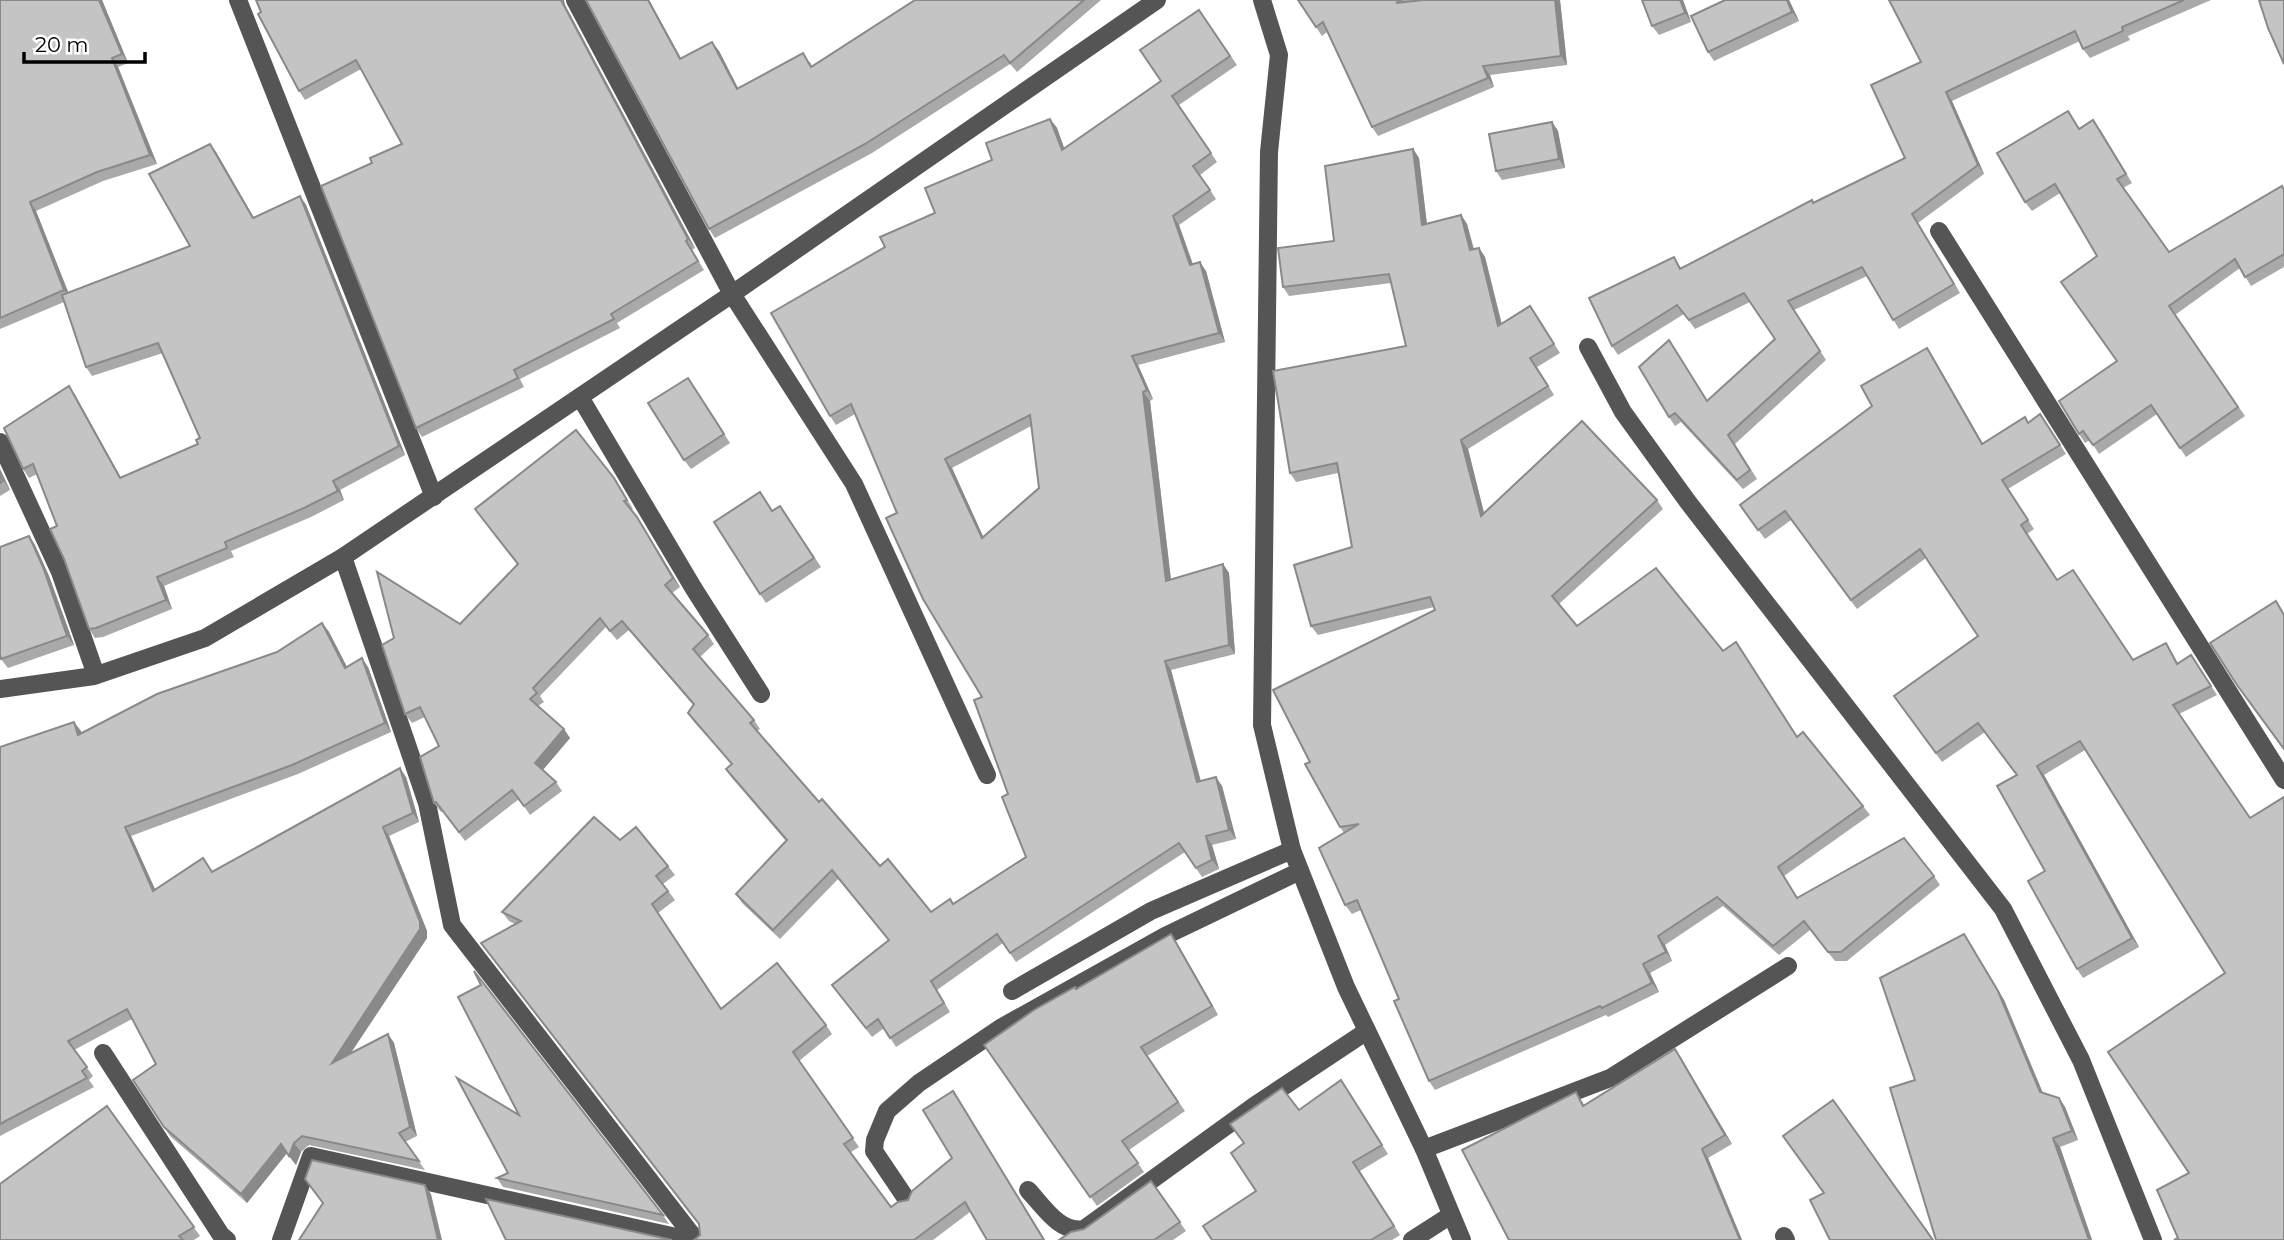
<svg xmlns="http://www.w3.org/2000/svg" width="2284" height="1240" font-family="Montserrat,sans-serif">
<rect width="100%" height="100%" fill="#fff"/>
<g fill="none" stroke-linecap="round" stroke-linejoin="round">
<g stroke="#555" stroke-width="18">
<path d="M238 0 434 497"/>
<path d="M575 0 732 294 854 484 987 775"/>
<path d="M1262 0 1279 55 1269 152 1262 725 1292 850 1346 987 1424 1149 1462 1240"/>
<path d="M1939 231 2284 780"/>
<path d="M1588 347 1623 412 1688 502 2003 909 2081 1060 2153 1240"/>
<path d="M580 397 694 589 761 694"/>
<path d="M0 442 60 572 96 675"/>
<path d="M343 557 427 803 452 925 696 1240"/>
<path d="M0 689 94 676 205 638 343 557 732 294 1157 0"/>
<path d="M1012 991 1151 911 1292 850"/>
<path d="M103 1053 221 1235 227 1240"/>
<path d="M1424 1149 1610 1078 1788 966"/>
<path d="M1028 1190C1043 1206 1060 1234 1084 1229L1254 1106 1367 1031"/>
<path d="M907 1200 874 1151 875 1140 887 1111 919 1083 1002 1027 1165 936 1300 871"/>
<path d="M1784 1236 1786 1240"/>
<path d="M281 1240 311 1156 690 1240"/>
<path d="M1412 1240 1451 1215"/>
</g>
</g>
<g fill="#a9a9a9" fill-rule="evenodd">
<path d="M0 0H102L128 63 118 67 157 164 103 181 36 211 68 293 190 246 216 152 254 218 300 196 306 205 405 455 340 490 344 500 311 517 231 551 234 557 164 586 172 609 103 637 95 638 89 629 57 526 37 474 29 478 23 469 69 386 75 395 121 478 198 444 200 438 163 353 92 376 86 367 64 302 0 329Z"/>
<path d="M586 0H649L681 58 712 42 719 51 738 88 810 62 812 66 915 0H1101L1017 72 1010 64 872 153 715 238 709 229Z"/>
<path d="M1298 0H1560L1567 65 1490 75 1494 87 1378 136 1372 127 1327 32 1322 36Z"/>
<path d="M1642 0H1683L1691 22 1659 35 1652 26Z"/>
<path d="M1789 0 1799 21 1714 61 1708 52Z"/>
<path d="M1889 0H2211L2128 36 2130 40 2090 58 2083 49 2080 41 1952 101 1984 174 1918 223 1960 293 1899 329 1867 276 1794 310 1826 360 1735 444 1757 479 1743 489 1681 422 1675 426 1669 417 1675 349 1707 401 1775 339 1750 302 1695 329 1684 314 1618 355 1612 346 1674 257 1681 268 1905 158 1921 62Z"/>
<path d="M565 5 695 248 692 250 704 270 617 323 620 328 520 379 524 387 422 437 416 428 372 163 402 144 361 69 305 100 299 91 261 12Z"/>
<path d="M1199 10 1237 65 1179 105 1217 162 1200 175 1216 199 1179 225 1193 264 1206 271 1225 342 1138 365 1153 399 1150 401 1171 579 1223 564 1229 573 1235 654 1171 670 1201 781 1222 786 1236 839 1212 845 1219 869 1202 877 1185 852 1016 962 1003 943 937 990 950 1012 896 1047 884 1028 872 1037 832 985 889 940 838 879 780 939 742 903 736 894 786 841 732 778 726 769 732 764 694 722 688 713 693 705 629 630 617 640 606 627 540 696 544 702 538 706 570 738 543 770 556 782 562 791 530 815 519 799 465 841 443 811 441 812 434 803 439 746 425 717 412 723 405 714 517 564 475 509 614 478 633 509 631 510 643 526 680 587 672 593 708 635 714 644 700 657 754 720 760 729 757 731 819 802 880 866 931 912 953 904 1026 857 982 697 897 513 855 414 836 425 830 416 885 247 935 213 992 160 1050 119 1057 128 1064 148 1161 81ZM1031 426 1039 488 983 537 952 468Z"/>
<path d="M1552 122 1558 131 1565 168 1502 180 1496 171Z"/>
<path d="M2079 128 2100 129 2132 183 2123 188 2169 252 2284 189V267L2251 286 2240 268 2175 315 2245 416 2186 457 2157 414 2099 454 2090 440 2085 443 2079 434 2116 361 2097 256 2060 193 2032 211 2025 202Z"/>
<path d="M1413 149 1419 158 1427 224 1461 215 1467 224 1474 249 1479 248 1485 257 1502 324 1530 306 1560 353 1537 367 1554 395 1468 449 1484 513 1657 500 1663 509 1559 604 1577 626 1723 651 1797 736 1863 806 1870 815 1784 876 1797 898 1934 876 1940 885 1847 961H1835L1810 930 1779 955 1723 906 1665 945 1672 961 1650 973 1659 992 1608 1017 1606 1015 1435 1090 1429 1081 1399 999 1361 910 1352 914 1345 905 1344 833 1340 827 1310 762 1435 610 1434 607 1318 635 1311 626 1352 547 1338 473 1296 482 1290 473 1406 346 1391 283 1289 296 1283 287 1334 241Z"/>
<path d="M1927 348 1933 357 1983 444 2029 422 2046 423 2066 454 2008 489 2034 529 2027 534 2057 580 2133 660 2166 643 2178 663 2197 664 2217 695 2179 714 2250 818 2284 797 2178 1238 2225 973 2085 750 2044 775 2139 947 2083 978 2077 969 2045 871 2016 775 1985 732 1942 762 1894 696 1978 636 1926 558 1857 609 1791 520 1765 539 1740 505 1872 406Z"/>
<path d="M694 387 730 443 691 469 684 460Z"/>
<path d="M0 469 10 490 0 496Z"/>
<path d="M780 506 821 567 766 603 760 594 773 511Z"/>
<path d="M29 536 35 545 49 576 74 645 8 668 1 659Z"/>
<path d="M322 623 329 632 347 667H368L391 732 298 774 131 836 155 890 213 872 406 777 419 822 389 836 427 931V938L351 1053 388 1034 394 1043 417 1136 405 1142 425 1170 309 1145 301 1152 296 1165 287 1153 247 1203 170 1136 133 1080 156 1064 132 1019 74 1050 93 1076 89 1080 94 1087 0 1136V747L74 722 81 733 277 652Z"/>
<path d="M620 840 668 866 675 875 663 884 675 900 658 913 721 1008 826 1025 832 1034 799 1061 859 1147 851 1152 891 1207 908 1200 952 1158 959 1100 970 1212 933 1240H694L700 1235 699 1225 481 943 515 924 509 921 502 912Z"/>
<path d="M1964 934 2004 1000 2043 1093 2059 1098 2065 1107 2078 1140 2060 1147 2092 1240H1936L1915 1080Z"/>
<path d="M1177 943 1218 1015 1147 1056 1185 1111 1129 1150 1144 1172 1097 1206 984 1045 1076 989Z"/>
<path d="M1681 1058 1732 1144 1708 1158 1742 1240H1509L1582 1101 1584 1105Z"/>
<path d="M1341 1080 1388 1154 1360 1171 1400 1235 1392 1240H1212L1256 1191 1244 1143 1299 1110Z"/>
<path d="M107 1106 200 1236 194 1240H0Z"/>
<path d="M519 1115 663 1215 669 1224 503 1187 497 1178 508 1173Z"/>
<path d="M1151 1181 1186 1231 1173 1240H1059L1084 1229Z"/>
</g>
<g fill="#898989">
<path d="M99 0H102L128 63 122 54Z"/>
<path d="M561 0H564L565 5 695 248 688 239Z"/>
<path d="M648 0H649L686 68 680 59Z"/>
<path d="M1555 0H1560L1567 65 1561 56Z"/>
<path d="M1680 0H1683L1691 22 1685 13Z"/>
<path d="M1787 0H1789L1799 21 1792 12Z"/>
<path d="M712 42 719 51 743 98 737 89Z"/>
<path d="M112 58 118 67 157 164 150 155Z"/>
<path d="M1483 66 1490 75 1494 87 1488 78Z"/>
<path d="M1946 92 1952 101 1984 174 1978 165Z"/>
<path d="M1050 119 1057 128 1068 159 1062 150Z"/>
<path d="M1552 122 1558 131 1565 168 1559 159Z"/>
<path d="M210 144 216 152 259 227 253 218Z"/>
<path d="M1413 149 1419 158 1428 234 1422 225Z"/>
<path d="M300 196 306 205 405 455 399 446Z"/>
<path d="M30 202 36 211 71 299 64 290Z"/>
<path d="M1912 214 1918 223 1960 293 1954 284Z"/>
<path d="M1461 215 1467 224 1476 259 1470 250Z"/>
<path d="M1173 216 1179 225 1196 274 1190 265Z"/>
<path d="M1479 248 1485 257 1504 335 1498 326Z"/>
<path d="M1200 262 1206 271 1225 342 1219 333Z"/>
<path d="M1927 348 1933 357 1988 453 1982 444Z"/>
<path d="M1132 356 1138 365 1153 399 1147 390Z"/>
<path d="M69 386 75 395 126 487 120 478Z"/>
<path d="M1143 392 1150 401 1172 590 1166 581Z"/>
<path d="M1461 440 1468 449 1487 525 1481 516Z"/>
<path d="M945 459 952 468 988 547 982 538Z"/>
<path d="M0 469 10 490 0 474Z"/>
<path d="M333 481 340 490 344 500 338 491Z"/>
<path d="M637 517 643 526 680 587 673 578Z"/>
<path d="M29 536 35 545 49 576 74 645 67 636Z"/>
<path d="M1223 564 1229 573 1235 654 1229 645Z"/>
<path d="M157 577 164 586 172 609 166 600Z"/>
<path d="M322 623 329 632 352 677 345 668Z"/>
<path d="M362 658 368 667 391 732 385 723Z"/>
<path d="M1165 661 1171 670 1203 791 1197 782Z"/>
<path d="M74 722 81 731 85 744 78 735Z"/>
<path d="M564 729 570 738 541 772 535 763Z"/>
<path d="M2037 766 2044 775 2139 947 2132 938Z"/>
<path d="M400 768 406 777 419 822 413 813Z"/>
<path d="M1216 777 1222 786 1236 839 1229 830Z"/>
<path d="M125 827 131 836 160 900 153 891Z"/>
<path d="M383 827 389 836 427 931V938L338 1072 332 1063Z"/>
<path d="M1206 836 1212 845 1219 869 1212 860Z"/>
<path d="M1171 934 1177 943 1218 1015 1212 1006Z"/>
<path d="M1964 934 2004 1000 2046 1101 2040 1092Z"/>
<path d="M1658 936 1665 945 1672 961 1666 952Z"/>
<path d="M1643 964 1650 973 1659 992 1652 983Z"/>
<path d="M388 1034 394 1043 417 1136 410 1127Z"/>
<path d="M1675 1049 1681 1058 1732 1144 1725 1135Z"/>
<path d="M953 1091 959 1100 1045 1240H1044Z"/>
<path d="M2059 1098 2065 1107 2078 1140 2072 1131Z"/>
<path d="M2053 1138 2060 1147 2092 1240H2089Z"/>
<path d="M294 1143 301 1152 296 1165 289 1156Z"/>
<path d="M281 1144 287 1153 247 1203 241 1194Z"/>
<path d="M1702 1149 1708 1158 1742 1240H1740Z"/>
<path d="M425 1185 431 1194 442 1240H438Z"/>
</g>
<g fill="#c4c4c4" stroke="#898989" stroke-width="2" fill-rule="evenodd">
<path d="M0 0H99L122 54 112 58 150 155 97 172 30 202 64 290 0 318Z"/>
<path d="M256 0H561L688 239 686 241 698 261 611 314 614 319 514 370 518 378 416 428 321 186 372 163 370 158 402 144 356 60 299 91 258 14 261 12Z"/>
<path d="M586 0H648L680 59 712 42 737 89 803 53 811 67 915 0H1084L1010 63 1004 55 865 144 709 229Z"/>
<path d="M1298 0H1402L1396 3 1423 0H1555L1561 56 1483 66 1488 78 1372 127 1323 22 1316 27Z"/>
<path d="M1642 0H1680L1685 13 1652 26Z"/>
<path d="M1725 0H1787L1792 12 1708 52 1691 16Z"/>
<path d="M1889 0H2184L2122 27 2123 31 2083 49 2075 31 1946 92 1978 165 1912 214 1954 284 1893 320 1862 267 1788 301 1820 351 1728 435 1750 470 1737 480 1675 413 1669 417 1639 367 1669 340 1707 401 1775 339 1744 293 1689 320 1677 305 1612 346 1589 298 1674 257 1680 269 1812 200 1813 203 1905 158 1871 85 1921 62Z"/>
<path d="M2259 0H2284V64L2268 28Z"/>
<path d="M1199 10 1230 56 1172 96 1211 153 1193 166 1210 190 1173 216 1190 265 1200 262 1219 333 1132 356 1147 390 1143 392 1166 581 1223 564 1229 645 1165 661 1197 782 1216 777 1229 830 1206 836 1212 860 1196 868 1179 843 1010 953 997 934 931 981 944 1003 890 1038 878 1019 866 1028 832 985 889 940 832 870 773 930 736 894 787 840 726 769 732 764 688 713 694 704 622 621 610 631 600 618 533 688 537 693 530 699 564 729 535 763 556 782 524 806 512 790 459 832 436 802 434 803 420 757 439 746 420 707 405 714 382 645 394 638 377 572 460 624 518 564 475 509 576 430 614 478 627 500 624 501 637 517 673 578 665 585 708 635 693 649 754 720 750 723 819 802 822 799 880 866 888 859 931 912 950 899 953 904 1026 857 1002 797 1008 794 974 700 982 697 923 599 886 518 897 513 851 404 830 416 771 313 885 247 880 237 935 213 925 188 992 160 986 143 1050 119 1062 150 1161 81 1140 50ZM1030 415 1039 488 982 538 945 459Z"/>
<path d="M2068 111 2079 129 2093 120 2126 174 2117 179 2169 252 2282 186 2284 190V254L2245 277 2235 259 2169 306 2238 407 2180 448 2151 405 2093 445 2083 431 2079 434 2059 401 2117 361 2061 282 2097 256 2055 184 2025 202 1997 153Z"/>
<path d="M1552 122 1559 159 1496 171 1489 134Z"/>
<path d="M210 144 253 218 300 196 399 446 333 481 338 491 304 508 225 542 227 548 157 577 166 600 96 628 89 629 64 559 50 529 57 526 33 464 23 469 4 428 69 386 120 478 198 444 196 440 200 438 158 343 86 367 62 295 190 246 149 174Z"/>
<path d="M1413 149 1422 225 1461 215 1470 250 1479 248 1498 326 1530 306 1554 344 1530 358 1548 386 1461 440 1481 516 1582 421 1657 500 1552 596 1577 626 1656 568 1723 651 1736 642 1797 737 1803 732 1863 806 1778 867 1797 898 1904 838 1934 876 1841 952H1828L1804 921 1773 946 1717 897 1658 936 1666 952 1643 964 1652 983 1602 1008 1600 1006 1429 1081 1394 1001 1399 999 1357 900 1345 905 1319 848 1359 824 1340 827 1305 764 1310 762 1273 690 1435 610 1430 597 1311 626 1294 565 1352 547 1337 463 1290 473 1273 371 1406 346 1389 274 1283 287 1278 248 1334 241 1325 166Z"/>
<path d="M1927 348 1982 444 2025 417 2028 423 2040 414 2060 445 2002 480 2028 520 2021 525 2057 580 2073 570 2133 660 2166 643 2177 664 2191 655 2211 686 2173 705 2250 818 2284 797V1240H2174L2178 1238 2157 1190 2189 1173 2108 1052 2225 973 2080 741 2037 766 2132 938 2077 969 2028 881 2045 871 1997 786 2017 775 1978 723 1936 753 1894 696 1978 636 1920 549 1851 600 1785 511 1758 530 1740 505 1872 406 1861 386Z"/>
<path d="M688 378 724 434 684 460 648 403Z"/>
<path d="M0 474 3 481 0 483Z"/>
<path d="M760 492 772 511 780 506 814 558 760 594 714 522Z"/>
<path d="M29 536 43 567 67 636 1 659 0 655V547Z"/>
<path d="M2276 601 2284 615V749L2237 685 2210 643Z"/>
<path d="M322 623 345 668 362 658 385 723 292 765 125 827 153 891 203 858 212 872 400 768 413 813 383 827 420 922V929L332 1063 388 1034 410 1127 399 1133 419 1161 302 1136 294 1143 289 1156 281 1144 241 1194 164 1127 133 1080 156 1064 127 1009 68 1041 87 1067 82 1071 87 1078 0 1124V747L74 722 78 735 157 694 277 652Z"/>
<path d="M594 817 620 840 636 827 668 866 656 876 668 891 652 904 721 1009 777 963 826 1025 793 1052 853 1138 844 1144 891 1207 898 1202 908 1200 912 1191 952 1158 923 1110 953 1091 1044 1240H987L965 1202 914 1240H694L700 1235 699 1224 481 943 521 921 502 912Z"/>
<path d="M1171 934 1212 1006 1141 1047 1178 1102 1122 1141 1138 1163 1090 1197 984 1045 1034 1010 1075 987 1076 989Z"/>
<path d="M1964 934 1998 991 2040 1092 2059 1098 2072 1131 2053 1138 2089 1240H1936L1890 1088 1915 1080 1880 978Z"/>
<path d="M474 971 663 1215 497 1178 508 1173 457 1078 519 1115 458 997 481 985Z"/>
<path d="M1675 1049 1725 1135 1702 1149 1740 1240H1509L1462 1150 1576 1092 1583 1106Z"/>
<path d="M1341 1080 1382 1145 1353 1162 1394 1226 1371 1240H1212L1203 1226 1256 1191 1231 1153 1244 1143 1230 1124 1282 1088 1299 1110Z"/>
<path d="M1833 1100 1933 1240H1830L1810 1200 1824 1193 1783 1136Z"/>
<path d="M107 1106 194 1227 179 1236 183 1240H0V1184Z"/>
<path d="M312 1160 425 1185 438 1240H299L323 1203 305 1179Z"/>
<path d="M1151 1181 1180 1222 1154 1240H1059L1071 1232 1084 1229Z"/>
<path d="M486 1199 672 1240H506Z"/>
</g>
<path d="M24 52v10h121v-10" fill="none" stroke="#000000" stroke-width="3.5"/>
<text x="35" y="52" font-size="21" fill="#000000" stroke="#ffffff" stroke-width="5" paint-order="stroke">20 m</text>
</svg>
